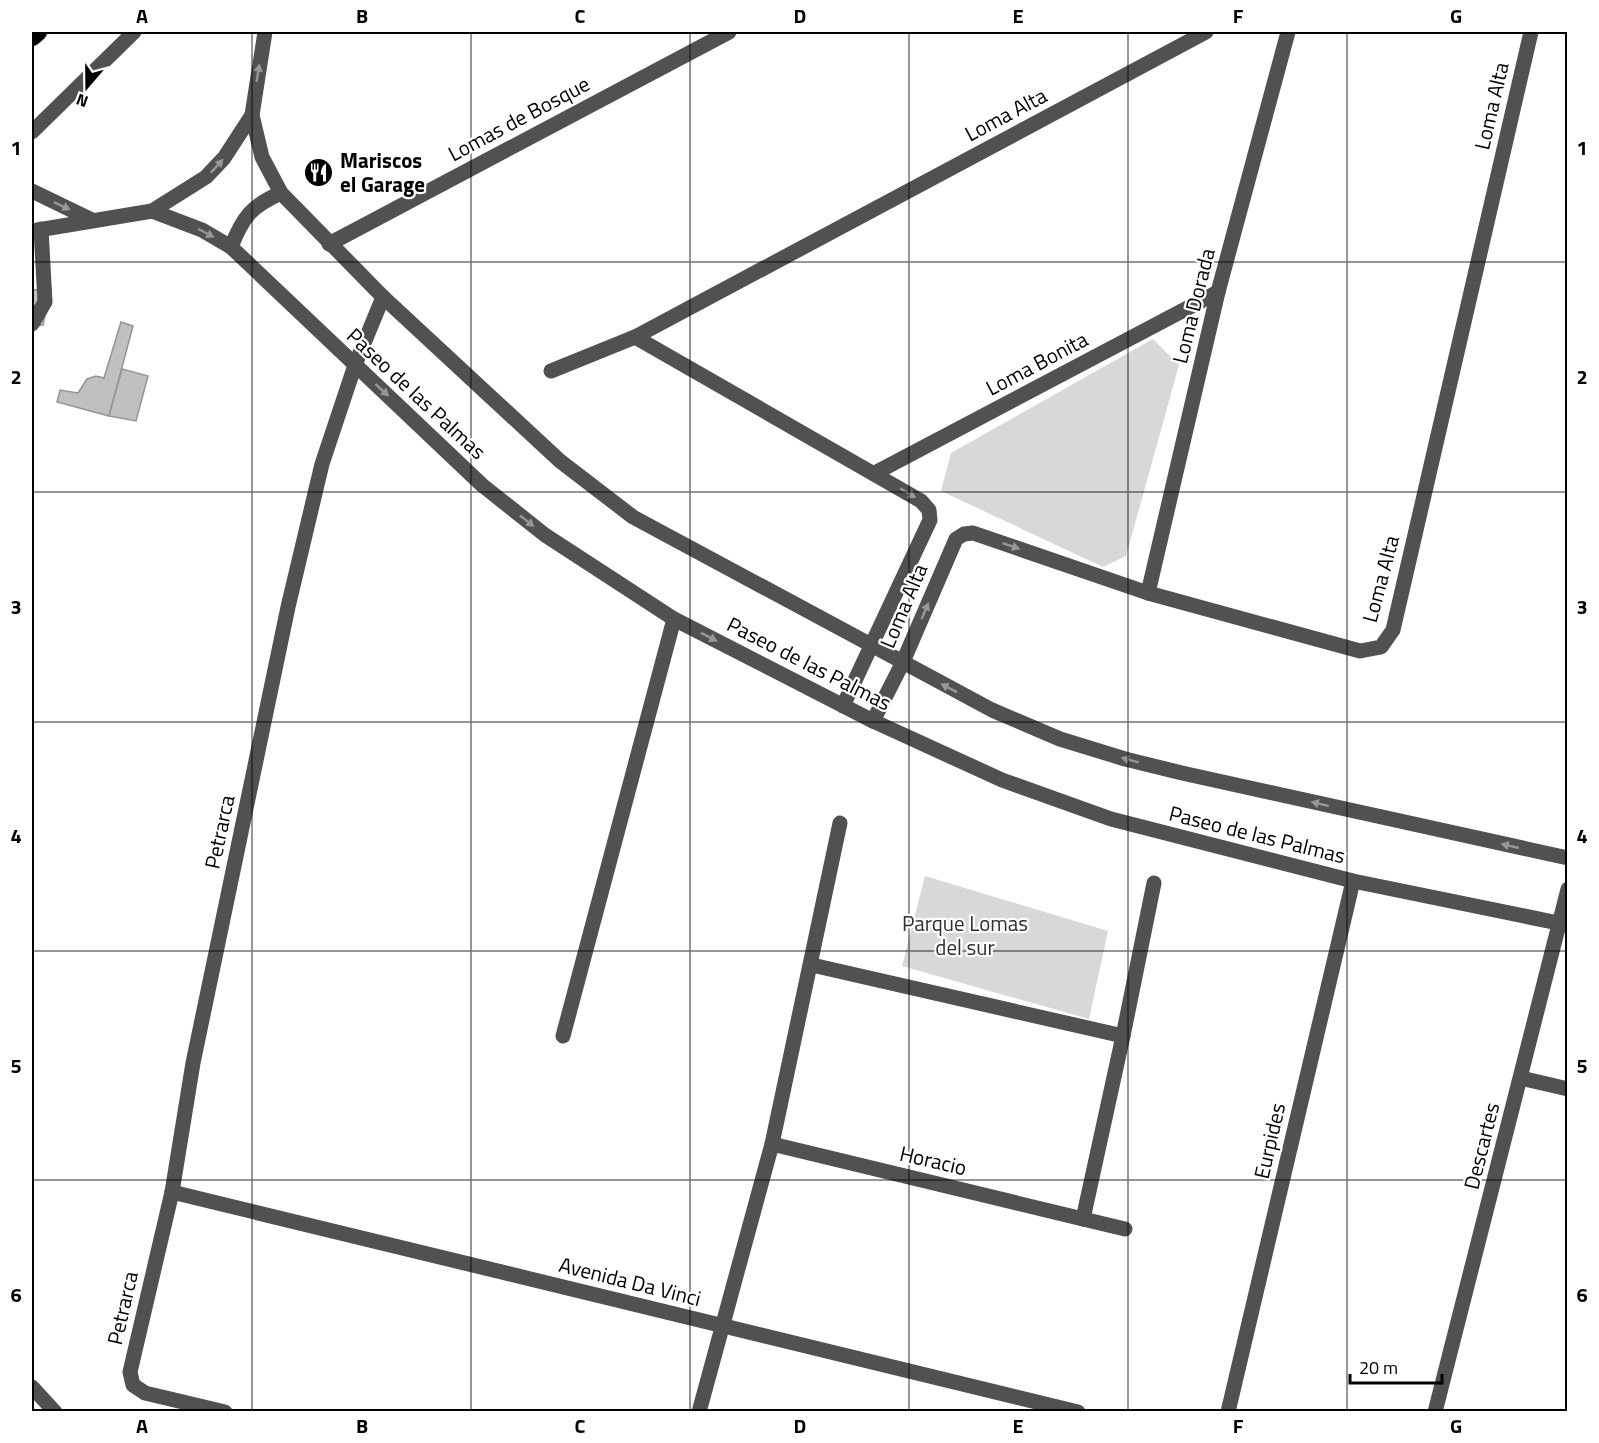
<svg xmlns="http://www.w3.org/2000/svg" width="1599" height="1443" font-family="'Titillium Web',sans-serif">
<rect width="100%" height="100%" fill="#fff"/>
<g fill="#d8d8d8">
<path d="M1153 339 1179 365 1126 556 1103 567 941 491 951 453Z"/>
<path d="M925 876 1108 931 1089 1019 902 966Z"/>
</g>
<g fill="#c0c0c0" stroke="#959595" stroke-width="1.5">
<path d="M51 289 43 325 32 326V290Z"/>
<path d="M121 322 133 326 109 416 57 402 60 390 78 393 87 379 96 376 104 378Z"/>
<path d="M122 369 148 376 136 421 109 416Z"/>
</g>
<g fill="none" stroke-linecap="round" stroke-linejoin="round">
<defs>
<path id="highway" d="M32 37 38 32"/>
</defs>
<use href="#highway" stroke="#dbdbdb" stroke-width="20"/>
<g stroke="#515151" stroke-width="15">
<path d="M265 32 252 115 262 157 281 193 383 297 560 461 633 517 992 710 1060 739 1125 759 1182 773 1568 858"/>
<path d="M32 132 134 32"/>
<path d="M32 191 92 220"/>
<path d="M152 211 202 230 231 247 482 485 545 535 674 619 873 721 1002 780 1111 819 1353 881 1568 925"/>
<path d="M32 231 152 211 206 177 224 158 252 115"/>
<path d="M329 244 729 32"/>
<path d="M231 247C243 217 251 206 281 193"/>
<path d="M32 324 45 302 41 229"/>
<path d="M551 371 635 337"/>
<path d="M875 473 1218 292"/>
<path d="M1148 593 1218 292 1288 32"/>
<path d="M843 706 930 520 929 510 921 501 635 337 1206 32"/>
<path d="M873 721 902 664 956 539 964 534 973 533 1148 593 1360 651 1381 647 1393 630 1531 32"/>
<path d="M812 965 1123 1036 1083 1219 772 1144 840 823"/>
<path d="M563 1036 674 619"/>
<path d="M1123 1036 1154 883"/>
<path d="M1521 1078 1568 1089"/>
<path d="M172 1192 1078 1412"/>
<path d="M1083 1219 1125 1229"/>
<path d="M32 1387 55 1412"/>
<path d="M225 1412 145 1393 133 1385 130 1372 172 1192 193 1063 288 607 322 464 355 365 383 297"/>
<path d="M699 1412 772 1144"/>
<path d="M1228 1412 1353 881"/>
<path d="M1435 1412 1568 889"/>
</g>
<use href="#highway" stroke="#000" stroke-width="18"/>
</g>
<defs><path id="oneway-solid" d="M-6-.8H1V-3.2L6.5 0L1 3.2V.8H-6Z" transform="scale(1.5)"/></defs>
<g fill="#979797">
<use href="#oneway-solid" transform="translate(258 73) rotate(-81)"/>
<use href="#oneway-solid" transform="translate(217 166) rotate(-47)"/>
<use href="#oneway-solid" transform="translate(62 206) rotate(25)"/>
<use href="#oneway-solid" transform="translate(206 233) rotate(28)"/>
<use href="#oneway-solid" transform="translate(382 390) rotate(42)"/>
<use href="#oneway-solid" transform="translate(908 493) rotate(31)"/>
<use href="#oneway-solid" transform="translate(527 521) rotate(38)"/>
<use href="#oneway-solid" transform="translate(1011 546) rotate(19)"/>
<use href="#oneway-solid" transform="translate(925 611) rotate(-67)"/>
<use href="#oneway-solid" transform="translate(709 637) rotate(27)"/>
<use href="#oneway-solid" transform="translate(949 688) rotate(-153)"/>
<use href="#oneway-solid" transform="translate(1130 760) rotate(-165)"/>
<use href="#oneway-solid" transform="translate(1320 804) rotate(-167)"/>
<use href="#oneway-solid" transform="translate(1510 846) rotate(-167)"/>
</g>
<path fill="none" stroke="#000" stroke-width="1.5" stroke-opacity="0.55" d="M252 32V1412M471 32V1412M690 32V1412M909 32V1412M1128 32V1412M1347 32V1412M32 262H1568M32 492H1568M32 722H1568M32 951H1568M32 1180H1568"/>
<defs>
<symbol id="restaurant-disc" viewBox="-11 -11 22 22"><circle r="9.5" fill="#000" stroke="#fff"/><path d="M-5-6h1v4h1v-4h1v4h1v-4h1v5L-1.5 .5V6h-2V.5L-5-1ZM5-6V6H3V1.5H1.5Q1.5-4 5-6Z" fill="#fff"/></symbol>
</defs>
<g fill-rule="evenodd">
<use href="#restaurant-disc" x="302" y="156" width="33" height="33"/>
</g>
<g text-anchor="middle" stroke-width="4.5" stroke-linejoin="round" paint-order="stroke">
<g font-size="21" fill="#000" stroke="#fff">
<text transform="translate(1492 106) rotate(-77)" y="7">Loma Alta</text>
<text transform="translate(1006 115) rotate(-28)" y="7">Loma Alta</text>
<text transform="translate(519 119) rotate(-28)" y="7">Lomas de Bosque</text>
<text transform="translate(1194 306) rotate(-76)" y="7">Loma Dorada</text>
<text transform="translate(1037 364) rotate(-28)" y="7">Loma Bonita</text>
<text transform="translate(416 394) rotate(43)" y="7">Paseo de las Palmas</text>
<text transform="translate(1381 579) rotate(-75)" y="7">Loma Alta</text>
<text transform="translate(904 606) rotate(-67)" y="7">Loma Alta</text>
<text transform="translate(809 664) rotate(27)" y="7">Paseo de las Palmas</text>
<text transform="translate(220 832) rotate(-78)" y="7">Petrarca</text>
<text transform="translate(1257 835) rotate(14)" y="7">Paseo de las Palmas</text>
<text transform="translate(1270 1141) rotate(-77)" y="7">Eurpides</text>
<text transform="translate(1482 1146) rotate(-76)" y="7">Descartes</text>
<text transform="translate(933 1161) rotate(13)" y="7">Horacio</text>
<text transform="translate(630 1282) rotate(14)" y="7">Avenida Da Vinci</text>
<text transform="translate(123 1308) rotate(-77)" y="7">Petrarca</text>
</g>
<g font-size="21" font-weight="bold" fill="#000" stroke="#fff" text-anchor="start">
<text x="340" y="168">Mariscos<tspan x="340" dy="24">el Garage</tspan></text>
</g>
<g font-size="21" fill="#2f2f2f" stroke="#fff">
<text x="965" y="931">Parque Lomas<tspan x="965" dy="24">del sur</tspan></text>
</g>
</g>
<rect width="1599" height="1443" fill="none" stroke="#ffffff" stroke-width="66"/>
<g transform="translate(87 87) rotate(200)" stroke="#ffffff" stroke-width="4.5" paint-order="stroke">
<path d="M0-4.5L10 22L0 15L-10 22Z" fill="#000000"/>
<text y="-9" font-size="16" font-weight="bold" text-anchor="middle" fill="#000000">N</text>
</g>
<path d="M1350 1374v9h92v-9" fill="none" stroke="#000000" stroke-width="3"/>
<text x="1359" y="1374" font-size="18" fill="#000000" stroke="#ffffff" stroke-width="4.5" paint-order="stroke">20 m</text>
<rect x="33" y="33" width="1533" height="1377" fill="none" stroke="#000" stroke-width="2"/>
<g font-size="20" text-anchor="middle" font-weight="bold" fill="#000">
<text x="142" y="23">A</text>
<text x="362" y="23">B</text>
<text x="580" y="23">C</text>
<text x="800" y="23">D</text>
<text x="1018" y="23">E</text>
<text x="1238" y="23">F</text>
<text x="1456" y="23">G</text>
<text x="16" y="155">1</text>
<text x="1582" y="155">1</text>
<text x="16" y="384">2</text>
<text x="1582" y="384">2</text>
<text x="16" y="614">3</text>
<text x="1582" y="614">3</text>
<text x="16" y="843">4</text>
<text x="1582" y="843">4</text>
<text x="16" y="1073">5</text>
<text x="1582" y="1073">5</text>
<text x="16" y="1302">6</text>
<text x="1582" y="1302">6</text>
<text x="142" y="1433">A</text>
<text x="362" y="1433">B</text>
<text x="580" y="1433">C</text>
<text x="800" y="1433">D</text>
<text x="1018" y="1433">E</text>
<text x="1238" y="1433">F</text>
<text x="1456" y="1433">G</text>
</g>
</svg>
